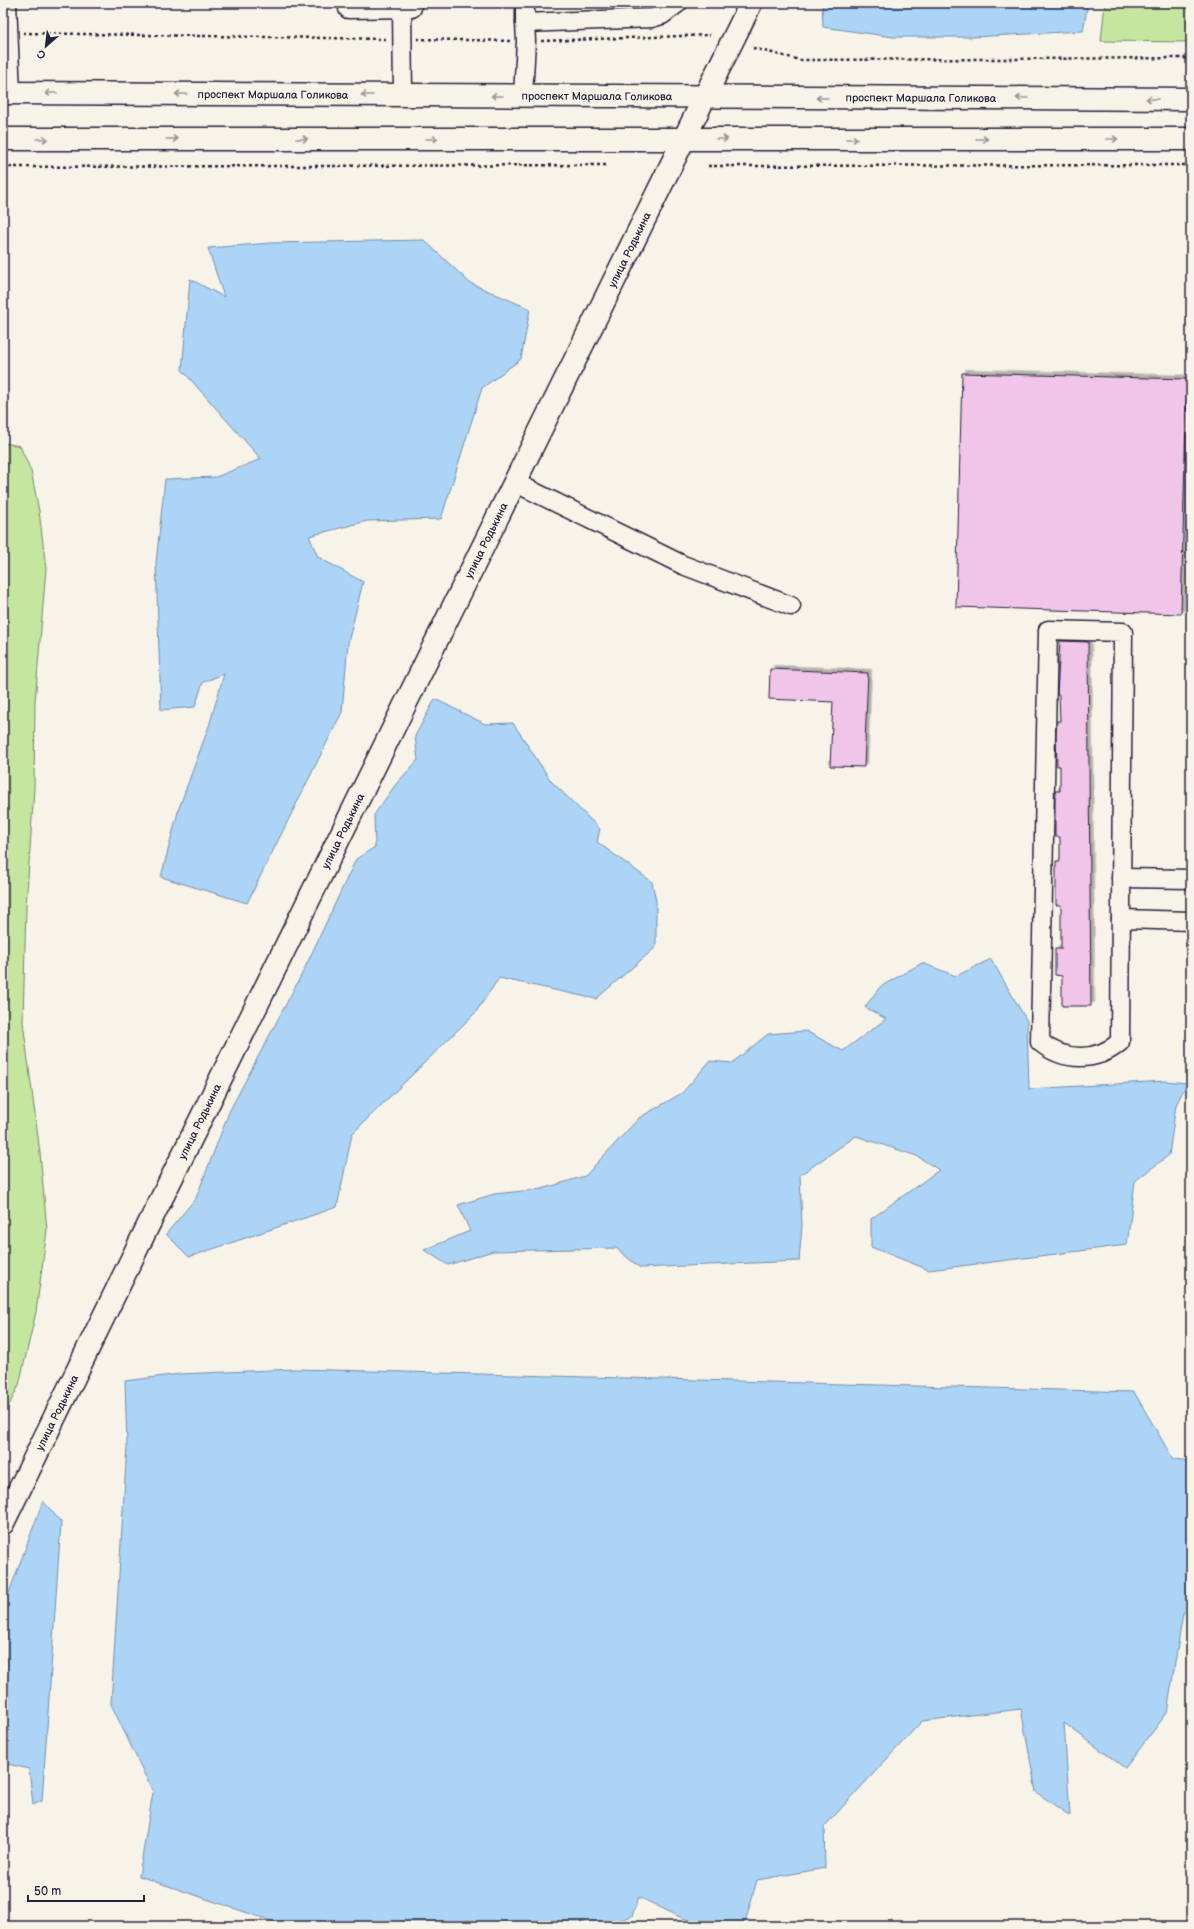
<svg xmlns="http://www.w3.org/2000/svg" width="1194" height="1929" font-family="'Balsamiq Sans',sans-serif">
<defs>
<filter id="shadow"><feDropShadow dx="3.5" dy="-3.5" stdDeviation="0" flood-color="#0004"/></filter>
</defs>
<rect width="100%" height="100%" fill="#f7f3e8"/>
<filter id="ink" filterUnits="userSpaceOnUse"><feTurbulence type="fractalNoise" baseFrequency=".025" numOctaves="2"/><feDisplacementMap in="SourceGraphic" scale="8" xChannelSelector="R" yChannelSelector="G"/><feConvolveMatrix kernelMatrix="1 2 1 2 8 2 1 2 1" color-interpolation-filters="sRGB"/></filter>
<g filter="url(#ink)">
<g fill="#c5e69f" stroke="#74846d">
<path d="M1105 3H1191V42L1101 41Z"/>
<path d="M3 443 20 446 31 471 39 511 46 568 35 702 34 789 26 907 23 1022 40 1153 47 1230 36 1312 19 1385 3 1417Z"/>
</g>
<g fill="#acd4f6" stroke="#758dab">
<path d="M822 3H1088L1083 31 973 37H893L823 27Z"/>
<path d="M424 240 470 283 530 309 521 359 482 388 441 519 367 521 309 536 318 557 363 582 348 643 342 712 247 903 161 877 179 808 209 726 224 674 203 682 195 707 161 710 156 563 165 479 216 477 261 459 182 370 190 279 224 297 208 248 271 243Z"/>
<path d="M435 699 485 724 513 723 551 781 600 829 597 842 652 882 656 901V947L596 999 499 978 476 1012 352 1134 337 1207 189 1257 166 1234 196 1198 230 1110 303 972 356 859 375 847 374 815 396 784 418 760 415 736Z"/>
<path d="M991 959 1027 1021 1029 1089 1165 1081 1187 1083 1176 1105 1169 1155 1135 1181 1127 1245 929 1270 871 1247V1219L939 1170 917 1156 856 1136 800 1175 802 1226 799 1261 640 1268 616 1248 493 1251 448 1265 424 1250 470 1231 458 1205 494 1194 542 1189 585 1176 639 1118 682 1093 710 1061 732 1063 768 1034 806 1031 843 1051 886 1019 865 1007 880 987 922 963 956 976Z"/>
<path d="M296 1369 1134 1392 1173 1459 1191 1461V1608L1183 1613 1167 1713 1125 1768 1064 1723 1070 1816 1036 1792 1021 1709 922 1721 824 1827 825 1868 757 1880 744 1926H712L682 1918 639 1897 632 1916 603 1926H286L139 1876 153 1792 111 1704 127 1446 125 1381 180 1374Z"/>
<path d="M43 1501 61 1522 42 1801 33 1805 29 1769 3 1763V1609Z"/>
</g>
<g fill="#f1c4e9" stroke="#22223b" filter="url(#shadow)">
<path d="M962 373 1187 379 1181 614 956 607Z"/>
<path d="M1060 641 1088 642 1091 1006H1062V976L1055 975V949H1061V905H1056V861H1060V837H1055V791H1060V766H1057L1056 734 1057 721H1060L1059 695H1057Z"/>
<path d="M770 669 868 673 864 767 830 766 833 702 769 699Z"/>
</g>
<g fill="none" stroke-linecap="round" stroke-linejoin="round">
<defs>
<g id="minor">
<path d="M7 3 11 93"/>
<path d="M348 3V9L412 8"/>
<path d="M525 3V23L652 18 662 15 678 3"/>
<path d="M402 9 403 95"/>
<path d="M523 96 526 41 525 23"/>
<path d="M514 482 683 565 791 606"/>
<path d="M1048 630 1123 632 1120 1042C1097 1062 1064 1062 1040 1042Z"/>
<path d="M1121 878 1191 879"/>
<path d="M1121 919 1191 921"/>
</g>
<g id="major">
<path id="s1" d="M3 93 1191 99"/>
<path d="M3 139H1191"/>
<path id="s2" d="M3 1523 143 1236 751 3"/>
</g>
</defs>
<use href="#minor" stroke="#22223b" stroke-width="21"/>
<use href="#major" stroke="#22223b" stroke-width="25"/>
<g stroke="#22223b" stroke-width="2.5" stroke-dasharray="3 3" stroke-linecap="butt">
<path d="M23 33 386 39"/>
<path d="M417 39 510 41"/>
<path d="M541 41 710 35"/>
<path d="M753 48 800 60 1191 58"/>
<path d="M708 166 1191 165"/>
<path d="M3 167 607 165"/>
</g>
<use href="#minor" stroke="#f7f3e8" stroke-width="18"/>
<use href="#major" stroke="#f7f3e8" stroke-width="22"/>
</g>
<defs><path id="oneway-shaft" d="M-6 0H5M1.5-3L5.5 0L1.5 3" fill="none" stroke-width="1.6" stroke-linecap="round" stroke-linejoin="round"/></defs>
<g stroke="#97959a">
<use href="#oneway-shaft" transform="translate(51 93) rotate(-180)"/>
<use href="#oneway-shaft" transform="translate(181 94) rotate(-180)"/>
<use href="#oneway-shaft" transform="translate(367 95) rotate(-180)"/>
<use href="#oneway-shaft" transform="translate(497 96) rotate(-180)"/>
<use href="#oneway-shaft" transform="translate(822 98) rotate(180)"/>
<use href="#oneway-shaft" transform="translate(1022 98) rotate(-180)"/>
<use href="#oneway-shaft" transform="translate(1152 99) rotate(-180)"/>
<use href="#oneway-shaft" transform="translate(42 139)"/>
<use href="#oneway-shaft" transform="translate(172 139)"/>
<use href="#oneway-shaft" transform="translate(302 139)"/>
<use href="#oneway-shaft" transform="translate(432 139)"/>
<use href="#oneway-shaft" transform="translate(722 139)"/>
<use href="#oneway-shaft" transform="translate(852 139)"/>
<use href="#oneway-shaft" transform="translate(982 139)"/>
<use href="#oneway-shaft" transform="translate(1112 139)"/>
</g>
</g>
<g text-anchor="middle" stroke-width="3.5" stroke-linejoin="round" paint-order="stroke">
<g font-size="11" fill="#22223b" stroke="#f7f3e8">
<text dy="4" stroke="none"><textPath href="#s1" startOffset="270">проспект Маршала Голикова</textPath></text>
<text dy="4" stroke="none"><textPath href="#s1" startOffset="594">проспект Маршала Голикова</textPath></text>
<text dy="4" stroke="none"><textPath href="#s1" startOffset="918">проспект Маршала Голикова</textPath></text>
<text dy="4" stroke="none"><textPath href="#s2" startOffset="1419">улица Родькина</textPath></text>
<text dy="4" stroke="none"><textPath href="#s2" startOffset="1095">улица Родькина</textPath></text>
<text dy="4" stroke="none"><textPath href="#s2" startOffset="771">улица Родькина</textPath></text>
<text dy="4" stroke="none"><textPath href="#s2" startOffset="447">улица Родькина</textPath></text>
<text dy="4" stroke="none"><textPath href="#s2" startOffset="123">улица Родькина</textPath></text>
</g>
</g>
<rect width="1194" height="1929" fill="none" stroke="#f7f3e8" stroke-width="16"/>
<rect x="8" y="8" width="1178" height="1913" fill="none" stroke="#22223b" stroke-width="1.5" filter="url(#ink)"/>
<g transform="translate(46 46) rotate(208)" stroke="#f7f3e8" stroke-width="3" paint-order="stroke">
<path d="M0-3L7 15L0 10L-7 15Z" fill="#22223b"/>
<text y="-6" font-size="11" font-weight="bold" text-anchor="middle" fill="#22223b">С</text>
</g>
<path d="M28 1895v6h116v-6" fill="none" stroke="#22223b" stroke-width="2"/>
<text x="34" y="1895" font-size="12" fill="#22223b" stroke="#f7f3e8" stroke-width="3" paint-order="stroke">50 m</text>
</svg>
